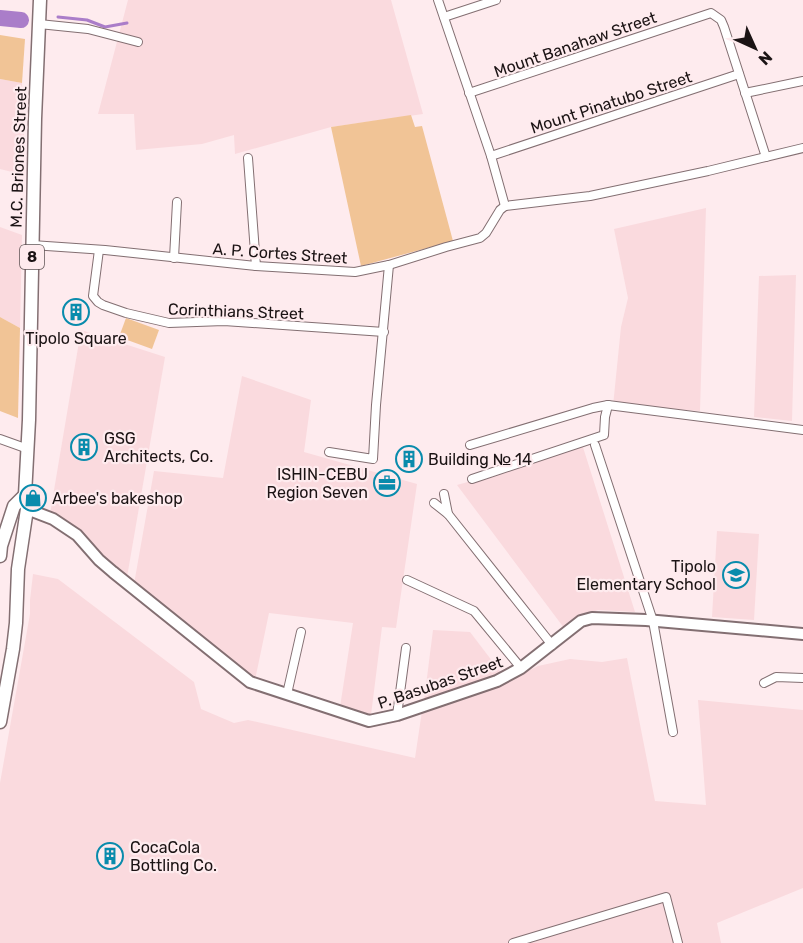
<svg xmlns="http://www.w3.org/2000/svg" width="803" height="943" font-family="Rubik,sans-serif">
<rect width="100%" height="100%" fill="#feebee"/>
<g fill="#fadade">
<path d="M128 0H391L423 114 331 127 235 154 234 135 202 144 136 150 134 114H98Z"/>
<path d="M0 79 22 83 24 124V175L0 169Z"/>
<path d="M706 208 700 411 613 406 621 327 628 298 614 229Z"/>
<path d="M0 227 22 235 20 328 0 317Z"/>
<path d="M796 275 792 421 754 417 759 276Z"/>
<path d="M81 330 165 357 127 577 104 561 50 514Z"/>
<path d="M242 376 311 400 304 452 417 484 396 628 382 627 371 715 359 713 340 707 353 623 269 613 255 680 134 584 154 471 223 478Z"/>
<path d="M582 444 635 612 598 610 578 617 564 628 457 485 521 467Z"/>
<path d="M717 531 759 534 754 620 712 617Z"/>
<path d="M33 574 58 579 194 682 201 709 234 723 248 720 415 758 422 711 500 685 538 666 570 659 602 662 627 658 655 801 706 805 698 700 803 710V888L717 923 721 943H0V783L30 614V600Z"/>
<path d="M433 630 470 632 502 674 424 701Z"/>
</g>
<g fill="#f1c496">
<path d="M0 35 25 39 22 83 0 79Z"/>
<path d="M411 115 415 127 422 126 453 241 361 266 331 127Z"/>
<path d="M0 317 20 328 18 418 0 411Z"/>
<path d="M126 318 159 330 152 349 119 337Z"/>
</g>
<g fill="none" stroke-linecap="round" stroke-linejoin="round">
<path stroke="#aa7dc9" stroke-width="3" d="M58 17 87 20 105 27 127 23"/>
<path stroke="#aa7dc9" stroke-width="16" d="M0 18 21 20"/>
<defs>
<g id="minor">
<path d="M438 0 491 156 505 206"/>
<path d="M444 17 496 0"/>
<path d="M39 24 88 29 138 42"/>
<path d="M469 93 711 13 721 20 724 27 766 157"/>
<path d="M745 93 803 81"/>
<path d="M491 156 739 74"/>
<path d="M248 158 256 266"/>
<path d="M505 206 590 196 708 171 803 148"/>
<path d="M32 245 105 250 256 266 355 272 389 265 446 247 480 238 486 233 500 210 505 206"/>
<path d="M99 250 93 296 98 302 103 305 126 313 169 323 224 321 384 332"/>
<path d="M174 258 177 202"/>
<path d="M0 439 28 449"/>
<path d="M470 445 593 408 608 405 803 430"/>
<path d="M595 445 653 621 673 732"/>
<path d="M329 452 373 459 376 405 389 265"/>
<path d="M472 479 604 435 605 417 608 405"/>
<path d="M444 494 448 514"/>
<path d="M434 503 448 514 552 645"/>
<path d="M407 580 474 611 521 668"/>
<path d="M764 683 776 677 803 678"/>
<path d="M287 694 301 632"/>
<path d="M397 715 406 648"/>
<path d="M513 943 666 897 678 943"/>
</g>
<path id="tertiary" d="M27 509 53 519 77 535 99 560 113 572 250 682 369 721 397 715 497 681 521 668 581 621 592 618 646 620 803 634"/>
<g id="primary">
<path d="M0 556 1 546 14 506 25 495"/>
<path d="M0 722 13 649 16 623 18 569 27 509 25 495 29 420 35 119 40 0"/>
</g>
</defs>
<use href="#minor" stroke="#836f72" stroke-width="10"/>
<use href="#tertiary" stroke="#836f72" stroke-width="14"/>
<use href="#primary" stroke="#836f72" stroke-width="15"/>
<use href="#minor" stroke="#fff" stroke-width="8"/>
<use href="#tertiary" stroke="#fff" stroke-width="10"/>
<use href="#primary" stroke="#fff" stroke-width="12"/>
</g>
<defs>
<symbol id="building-ring" viewBox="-11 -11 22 22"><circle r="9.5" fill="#feebee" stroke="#098bac" stroke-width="1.5"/><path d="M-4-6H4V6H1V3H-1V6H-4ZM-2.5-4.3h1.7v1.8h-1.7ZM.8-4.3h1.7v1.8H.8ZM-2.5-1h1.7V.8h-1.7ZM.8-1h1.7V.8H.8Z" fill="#098bac"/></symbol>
<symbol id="office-ring" viewBox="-11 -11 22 22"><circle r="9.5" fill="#feebee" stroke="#098bac" stroke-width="1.5"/><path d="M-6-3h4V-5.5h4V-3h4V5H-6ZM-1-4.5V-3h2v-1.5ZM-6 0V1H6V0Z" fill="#098bac"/></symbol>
<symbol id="shop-ring" viewBox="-11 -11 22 22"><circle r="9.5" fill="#feebee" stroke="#098bac" stroke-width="1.5"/><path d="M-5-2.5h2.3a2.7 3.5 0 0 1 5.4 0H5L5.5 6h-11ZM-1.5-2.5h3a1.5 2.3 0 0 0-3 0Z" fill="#098bac"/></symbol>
<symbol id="school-ring" viewBox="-11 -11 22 22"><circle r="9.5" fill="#feebee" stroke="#098bac" stroke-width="1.5"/><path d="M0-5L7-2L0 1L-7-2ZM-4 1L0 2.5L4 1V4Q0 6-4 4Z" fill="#098bac"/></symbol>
</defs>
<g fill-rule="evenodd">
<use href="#building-ring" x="61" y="297" width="30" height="30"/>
<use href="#building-ring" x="69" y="432" width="30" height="30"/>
<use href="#building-ring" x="394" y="444" width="30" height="30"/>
<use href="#office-ring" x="372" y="468" width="30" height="30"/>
<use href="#shop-ring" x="18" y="483" width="30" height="30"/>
<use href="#school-ring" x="721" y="560" width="30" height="30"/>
<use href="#building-ring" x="95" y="841" width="30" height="30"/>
</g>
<g text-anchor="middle" stroke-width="4.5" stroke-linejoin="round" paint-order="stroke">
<rect fill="#feebee" stroke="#5f5455" stroke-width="1.5" x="20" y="245" width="24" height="24" rx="4.5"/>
<g font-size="15" font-weight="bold" fill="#1b1314">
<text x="32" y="262">8</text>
</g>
<g font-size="16" fill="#1b1314" stroke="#feebee">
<text transform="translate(575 44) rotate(-19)" y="6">Mount Banahaw Street</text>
<text transform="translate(611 102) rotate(-18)" y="6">Mount Pinatubo Street</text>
<text transform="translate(18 157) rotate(-88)" y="6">M.C. Briones Street</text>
<text transform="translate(280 253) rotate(4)" y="6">A. P. Cortes Street</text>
<text transform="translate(236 311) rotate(2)" y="6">Corinthians Street</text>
<text transform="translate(440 682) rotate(-19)" y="6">P. Basubas Street</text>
</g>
<g font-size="16" fill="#1b1314" stroke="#feebee" text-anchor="start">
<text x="76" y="344" text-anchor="middle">Tipolo Square</text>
<text x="104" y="444">GSG<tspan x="104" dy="18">Architects, Co.</tspan></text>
<text x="428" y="465">Building № 14</text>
<text x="368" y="480" text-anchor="end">ISHIN-CEBU<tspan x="368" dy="18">Region Seven</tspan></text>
<text x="52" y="504">Arbee's bakeshop</text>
<text x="716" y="572" text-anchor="end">Tipolo<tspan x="716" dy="18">Elementary School</tspan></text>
<text x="130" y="853">CocaCola<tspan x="130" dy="18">Bottling Co.</tspan></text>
</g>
</g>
<g transform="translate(755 48) rotate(135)" stroke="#feebee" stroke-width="4.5" paint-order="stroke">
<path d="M0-4.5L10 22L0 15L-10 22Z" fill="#1b1314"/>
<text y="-9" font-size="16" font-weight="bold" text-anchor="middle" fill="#1b1314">N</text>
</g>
</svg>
